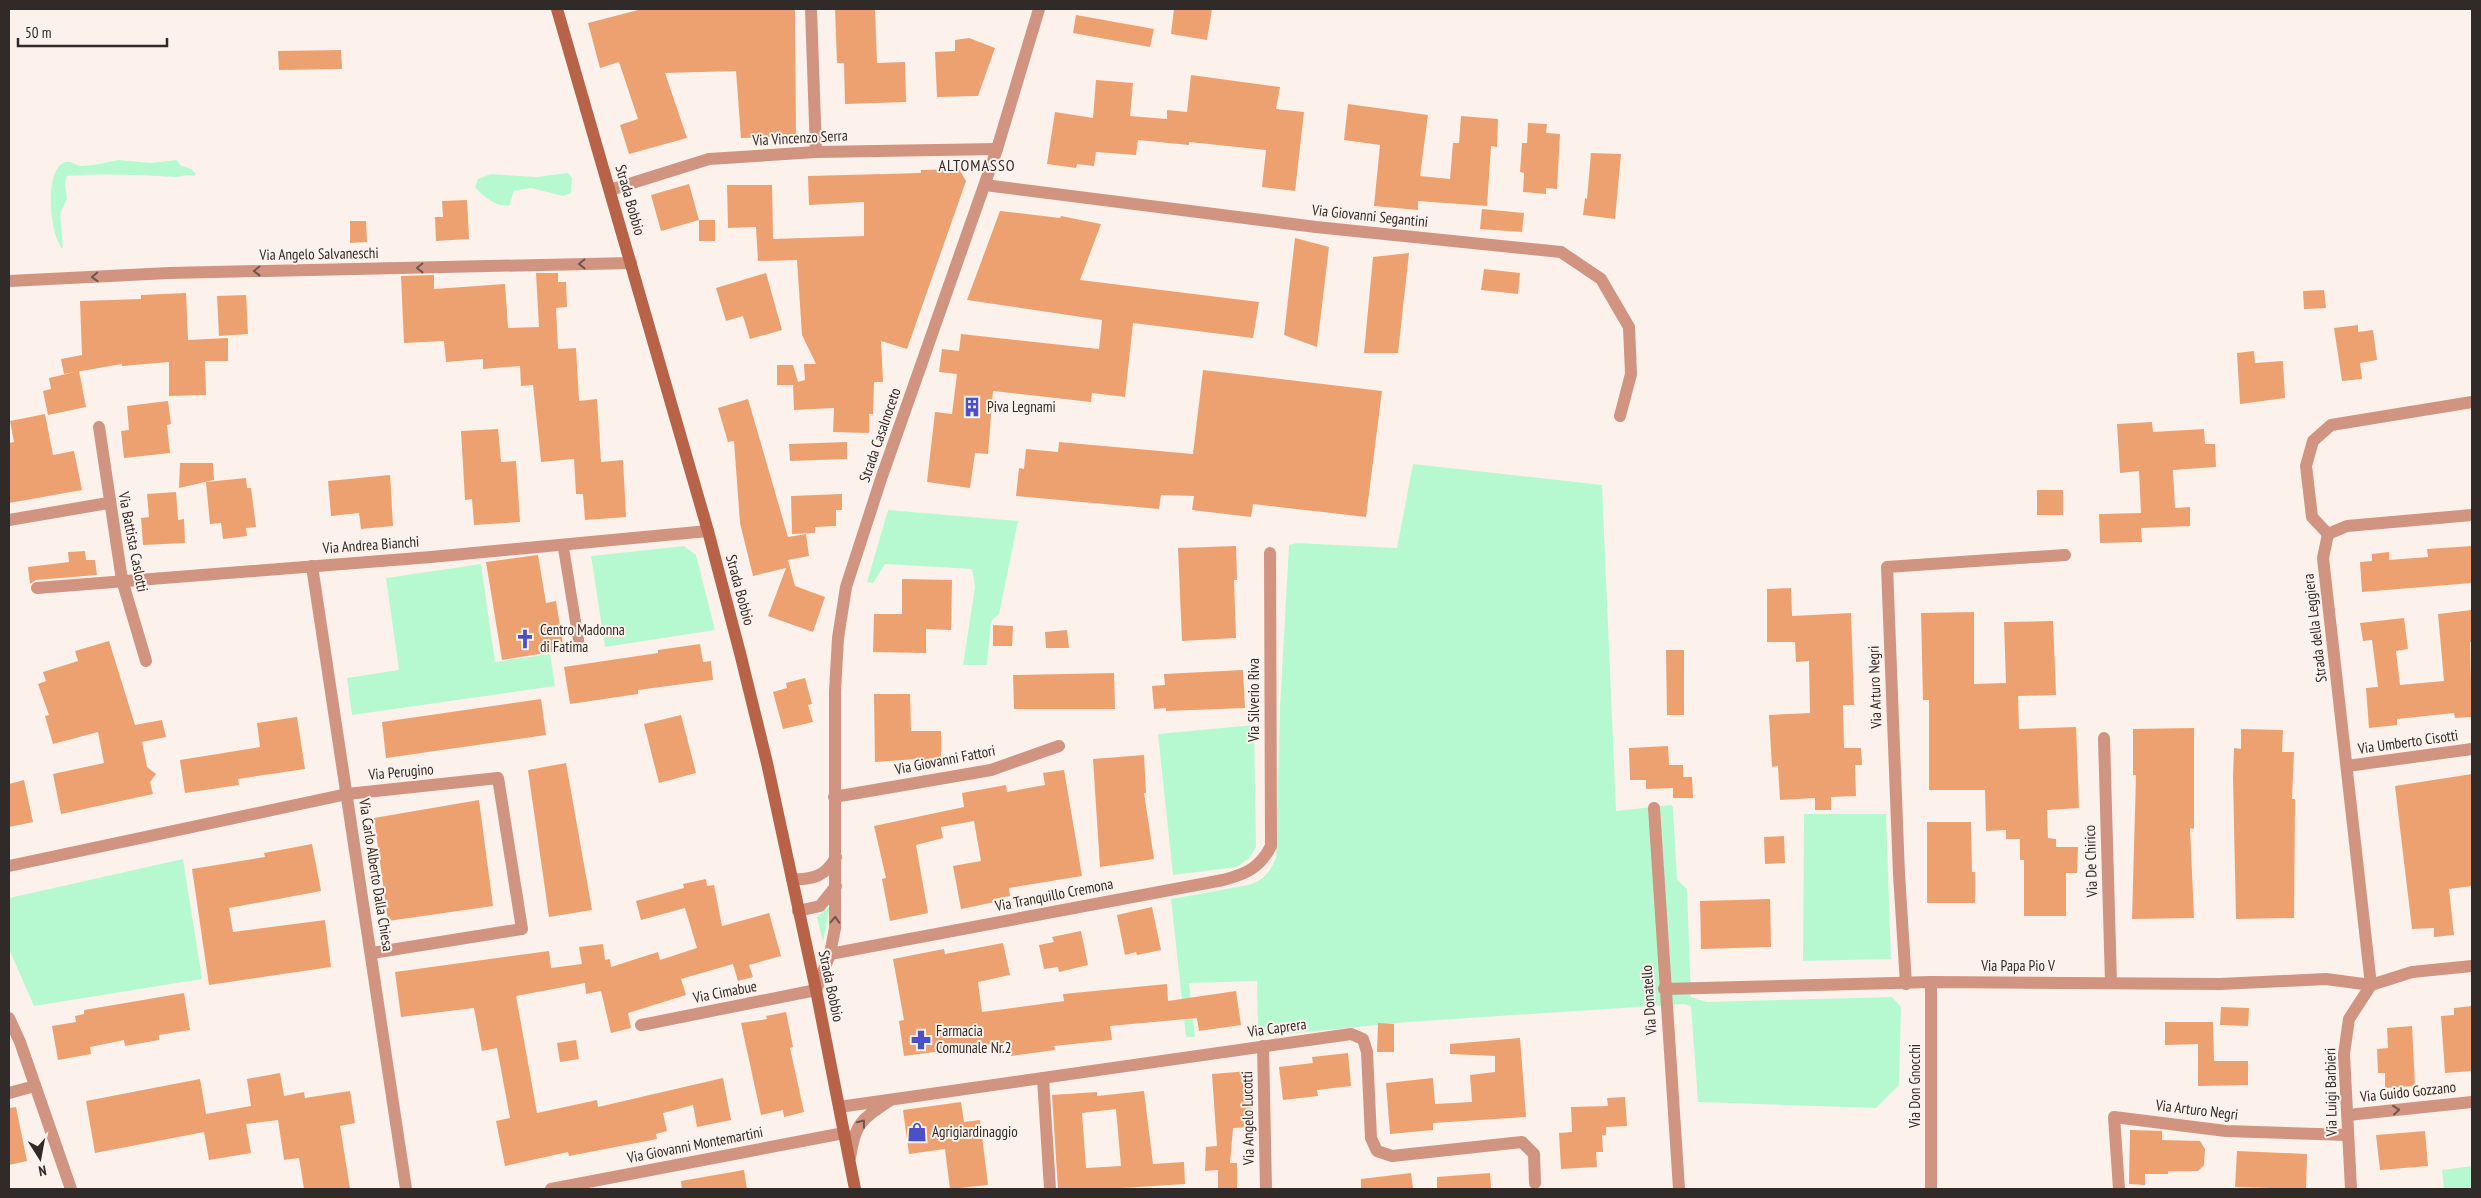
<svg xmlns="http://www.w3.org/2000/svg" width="2481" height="1198" font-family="'PT Sans Narrow',sans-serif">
<rect width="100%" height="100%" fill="#fdf2eb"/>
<g fill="#b6f9d1">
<path d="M119 160 151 163 177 160 180 165 191 169 196 174 194 176C186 173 182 177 175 177 139 175 103 173 67 176L65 182 67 199 60 214 63 249C50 237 44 172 63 163 71 159 74 165 81 166 93 166 107 162 119 160Z"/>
<path d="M568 173 572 178 571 193 563 196 531 188 514 191 509 206C495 206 484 197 475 187L478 179 491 174 536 177Z"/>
<path d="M1413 464 1602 485 1616 811 1671 805 1673 807 1677 880 1687 889 1691 997 1707 1002 1892 997 1901 1007 1899 1085 1876 1108 1698 1102 1691 1006 1684 1004 1408 1022 1264 1036 1258 1031 1257 981 1189 983 1195 1037H1186L1171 899 1248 885C1264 880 1269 873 1276 858L1280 708 1289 545 1297 543 1397 548Z"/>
<path d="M888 510 1018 521 999 614 991 621 987 665H963L975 587 972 569 885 564 873 583 867 582Z"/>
<path d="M684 546 696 555 715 630 605 647 591 556Z"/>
<path d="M481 564 495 662 550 654 555 686 352 715 347 678 399 670 386 578Z"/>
<path d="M1254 725 1256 847 1249 858 1237 867 1173 875 1158 734Z"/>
<path d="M1804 814H1886L1891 959 1803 961Z"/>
<path d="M183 859 202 979 34 1006 9 949V898Z"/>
<path d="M830 906 823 942 817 917Z"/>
<path d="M2472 1166V1189H2444L2442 1170Z"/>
</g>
<g fill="#eea170" fill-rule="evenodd">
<path d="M642 9H795L796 136 741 138 736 71 665 73 687 138 629 154 620 125 638 119 619 62 600 68 588 23Z"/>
<path d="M835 9H875L877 63 905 62 906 102 845 104 844 63H837Z"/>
<path d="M1174 9H1212L1207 40 1171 34Z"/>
<path d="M1076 15 1154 29 1150 47 1073 33Z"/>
<path d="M969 38 995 48 978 96 937 97 935 52 955 51V40Z"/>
<path d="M341 50 342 69 279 70 278 51Z"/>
<path d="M1191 75 1280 87 1276 109 1304 112 1295 191 1262 187 1266 150 1189 142V145L1138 140 1136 155 1096 152 1094 166 1077 164 1076 168 1047 164 1055 112 1093 118 1096 80 1133 83 1130 116 1167 119V110L1187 112Z"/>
<path d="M1348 104 1428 115 1420 176 1450 179 1453 143H1459L1461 116 1498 119 1497 147 1491 146 1487 206 1418 201V210L1374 206 1380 145 1344 140Z"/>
<path d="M1528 123 1547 124 1546 133 1560 134 1557 189 1546 188V194L1523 192 1524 173 1520 172 1522 143H1527Z"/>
<path d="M1591 153 1621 154 1615 219 1583 215 1585 198 1587 199Z"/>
<path d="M959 169 966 181 907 349 881 341 883 382H874L873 414H869V433L833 432 834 408 794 410 793 385H777V365H793L798 382 805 380 804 364H816L802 335 797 260 758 261 756 227 728 228 727 185H772L773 239 864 236V202L809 205 808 176 921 173V170Z"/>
<path d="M689 184 699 220 661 231 651 195Z"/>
<path d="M467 200 469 239 436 241 435 217H443L442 201Z"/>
<path d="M1482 209 1524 213 1522 232 1480 229Z"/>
<path d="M1000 211 1060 218 1061 216 1101 224 1080 280 1259 302 1253 338 1133 323 1125 397 1092 393 1091 402 993 391 988 454 975 453 970 488 927 482 935 412 952 414 957 374 939 372 942 349 959 351 961 334 1099 349 1102 320 967 300Z"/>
<rect x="699" y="220" width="16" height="21"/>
<path d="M350 221H366L367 242 350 243Z"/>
<path d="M1295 238 1329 247 1317 347 1284 335Z"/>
<path d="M1409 253 1398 353H1364L1373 257Z"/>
<path d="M1484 269 1520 273 1518 294 1481 290Z"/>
<path d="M536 273H558V282H566L567 307 556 308 558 349 576 348 579 401 597 399 601 462 623 460 626 517 585 520 583 494H576L574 459 541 462 533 385 521 386 520 366 483 369V359L446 362 444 341 404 343 401 276 434 275V289L505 284 508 328 539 327Z"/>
<path d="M766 273 782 330 750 339 743 316 726 321 716 288Z"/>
<path d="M2324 290 2326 308 2304 309 2303 291Z"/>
<path d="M186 293 188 340 228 338V361H205L206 395 169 396V362L122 366V364L64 374 61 359 82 355 80 301 141 299V295Z"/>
<path d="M246 295 248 334 219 336 217 296Z"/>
<path d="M2358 325V332L2373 330 2377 360 2360 363 2362 379 2342 381 2334 328Z"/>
<path d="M2254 351 2255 363 2283 361 2285 398 2240 404 2237 353Z"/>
<path d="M1203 370 1382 391 1366 517 1253 504 1251 517 1192 510 1194 496 1161 495 1159 509 1016 496 1019 468 1024 469 1026 449 1058 452 1059 442 1193 454Z"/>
<path d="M79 371 86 407 48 415 43 391 51 389 49 378Z"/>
<path d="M748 399 788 537 806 534 809 556 788 560 795 586 825 597 813 632 768 616 786 568 753 576 740 523 734 441 728 442 718 408Z"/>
<path d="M168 401 171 424 167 425 170 453 124 458 121 431 129 430 127 406Z"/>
<path d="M45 414 53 455 74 451 82 490 9 503V443L14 442 10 421Z"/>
<path d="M2152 422 2153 432 2204 429 2205 444H2215L2216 467 2173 470 2175 508 2190 507V526L2141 528 2142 542 2100 543 2099 514 2141 513 2139 471 2120 473 2117 424Z"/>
<path d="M498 429 501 462 516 461 520 522 474 525 472 499 465 500 461 431Z"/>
<path d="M847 442V459L790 461 789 444Z"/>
<path d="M180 463H213L214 480 179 488Z"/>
<path d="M390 475 393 526 361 529 359 513 331 516 328 481Z"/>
<path d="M246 478 247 488H251L256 527 246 528 247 536 223 539 221 523 210 524 206 482Z"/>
<rect x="2037" y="490" width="26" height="25"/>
<path d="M176 492 178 520 184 519 185 543 143 545 141 518 149 517 147 494Z"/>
<path d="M842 494V510H836V526L815 527V533L792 534 791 496Z"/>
<path d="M1236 546 1237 580H1234L1236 638 1182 641 1178 548Z"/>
<path d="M2472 546V583L2362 592 2360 562 2372 561V554L2389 552V560L2428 557 2427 549Z"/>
<path d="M85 551 86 560H95L97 575 36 580 30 584 28 567 69 562 68 552Z"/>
<path d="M538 555 546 603 556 601 564 650 502 660 486 562Z"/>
<path d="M902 579 952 580 951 630 926 629V653L873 652 874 614H902Z"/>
<path d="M1791 588 1792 616 1851 613 1854 705H1843L1844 748H1861L1862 765H1855L1856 796 1831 797V810H1815V798L1780 800 1778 766 1772 767 1769 715 1810 713 1809 661 1796 662 1795 642H1767V589Z"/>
<path d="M2472 610V642H2470L2472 717 2455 718 2454 713 2397 719V725L2369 728 2366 688 2378 687 2372 640 2363 641 2360 623 2404 618 2408 649 2396 651 2400 685 2444 681 2438 614Z"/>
<path d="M1974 612V684L2006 683 2004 622 2053 621 2056 695 2018 696 2019 729 2076 727 2079 808 2047 810 2048 838 2056 839V847H2078L2077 873H2066V916H2024V860H2020V839H2006V830L1986 831 1985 790H1929V700H1923L1921 613Z"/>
<path d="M993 625 1013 626 1012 646H993Z"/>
<path d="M1067 630 1069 648H1046L1045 632Z"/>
<path d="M109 641 135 725 162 720 166 737 142 742 147 767 156 774 150 782 153 794 61 814 53 774 104 763 98 732 53 744 45 716 49 715 38 684 46 681 43 672 78 661 75 651Z"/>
<path d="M700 644 703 662 711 661 713 680 638 690V694L570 704 564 667 658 653V650Z"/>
<path d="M1666 650H1684V715H1667Z"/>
<path d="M1243 670 1245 708 1166 711V708L1154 709 1152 686 1165 685 1164 674Z"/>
<path d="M1114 673 1115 709H1014L1013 675Z"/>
<path d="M805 678 812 704 808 705 813 722 783 729 773 692 787 688 786 683Z"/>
<path d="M874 694H910L911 731H941V758L916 763V759L875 762Z"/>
<path d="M541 699 546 735 386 758 382 722Z"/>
<path d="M681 715 696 773 659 783 644 724Z"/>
<path d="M297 717 305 769 238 779 239 785 185 793 180 760 260 747 257 723Z"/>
<path d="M2194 728V829L2190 828 2194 918 2132 919 2136 775H2133V729Z"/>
<path d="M2241 729 2283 730 2282 752H2294L2292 799H2295L2294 918 2236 919 2233 777 2234 748 2241 749Z"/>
<path d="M1668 746 1669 765H1683V777H1692L1693 798H1673V788L1646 789V780H1630L1629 748Z"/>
<path d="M1144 755 1146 793H1144L1154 859 1100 867 1093 759Z"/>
<path d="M566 763 592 910 549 917 528 770Z"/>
<path d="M1064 770 1082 876 1009 888 1010 896 994 899 995 902 961 909 953 866 981 861 974 821 941 827 943 838 916 845 928 913 890 921 882 879 886 878 874 826 964 807 962 793 1006 785 1007 792 1045 785 1043 773Z"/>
<path d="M2472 774V886L2449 889 2454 935 2434 937V928L2412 929 2395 786Z"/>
<path d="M24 780 33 822 9 827V784Z"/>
<path d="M479 800 493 906 388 921 374 818Z"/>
<path d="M1927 822H1971L1972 872H1975V903H1927Z"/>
<path d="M1784 836 1785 863 1765 864 1764 837Z"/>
<path d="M312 844 321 891 229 908 233 932 325 920 331 967 209 985 192 869 265 857 264 853Z"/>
<path d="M706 879 707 886 714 885 722 926 769 913 781 956 749 965 753 977 738 981 733 964 681 979 686 995 628 1013 631 1028 611 1033 601 991 586 994 585 983 516 996 537 1113 597 1100 598 1107 723 1078 731 1120 697 1127 693 1105 663 1113 667 1131 656 1134 657 1139 569 1156 568 1152 505 1166 496 1121 510 1118 497 1048 482 1051 474 1008 401 1017 395 972 549 951 551 968 582 964 579 947 603 944 605 960 610 959 611 967 658 952 660 960 697 948 685 908 641 920 636 901 684 888 683 884Z"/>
<path d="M1770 899 1771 947 1701 949 1700 901Z"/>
<path d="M1152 907 1161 950 1137 955 1136 952 1125 955 1117 915Z"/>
<path d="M1081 931 1088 965 1059 972 1058 967 1044 969 1039 945 1054 942 1052 937Z"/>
<path d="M1003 943 1010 975 978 982 982 1012 1064 1001 1063 994 1167 984 1168 1001 1236 991 1241 1025 1199 1031 1197 1018 1110 1026 1112 1040 1054 1046 1055 1050 1011 1056 1009 1042 904 1056 899 1021 904 1020 893 959 944 949 945 954Z"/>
<path d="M184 993 190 1030 159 1035V1040L125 1046 124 1040 90 1047 91 1054 58 1060 52 1026 76 1022 75 1016 84 1014V1010Z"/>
<path d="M2472 1006V1071L2445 1073 2441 1016 2454 1015V1008Z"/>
<path d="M2221 1007 2249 1008 2248 1026 2220 1025Z"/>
<path d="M786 1012 793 1047 790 1048 804 1112 784 1117 783 1110 761 1115 741 1023 767 1019 766 1016Z"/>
<path d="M2165 1022H2213L2214 1061H2248V1085L2198 1086V1044L2165 1045Z"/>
<path d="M1378 1023 1394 1024V1052H1377Z"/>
<path d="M2412 1026 2415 1086 2385 1088V1073H2378L2377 1049 2388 1048 2387 1028Z"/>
<path d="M1520 1038 1526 1117 1433 1123V1130L1390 1134 1386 1083 1433 1078 1435 1104 1472 1102 1470 1075 1495 1072V1056L1450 1054V1044Z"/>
<path d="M576 1040 579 1059 560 1062 557 1043Z"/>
<path d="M1348 1053 1351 1086 1317 1090 1318 1096 1283 1100 1279 1067 1313 1063 1312 1057Z"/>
<path d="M1249 1071 1253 1127 1233 1128 1230 1163H1237V1189H1218V1170L1205 1171 1206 1147 1217 1146 1212 1074Z"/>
<path d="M280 1073 284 1096 304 1092 305 1098 350 1091 355 1123 340 1126 350 1189H304L299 1158 284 1160 278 1120 246 1124 251 1153 209 1160 204 1132 95 1153 86 1101 200 1079 206 1114 251 1106 247 1079Z"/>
<path d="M1144 1091 1153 1164 1184 1162 1185 1184 1106 1189H1058L1052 1095 1097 1092V1096ZM1116 1109 1121 1166 1086 1168 1082 1113Z"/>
<path d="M1625 1097 1627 1126 1606 1127V1135H1602L1603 1152H1596L1597 1167 1561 1169 1559 1133 1572 1132 1571 1107 1608 1106 1607 1098Z"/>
<path d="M961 1102 964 1122 980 1120 988 1185 950 1189 945 1149 909 1154 903 1110Z"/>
<path d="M16 1107 27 1161 9 1165V1108Z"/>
<path d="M2130 1130 2162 1131V1140L2200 1141 2205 1149 2204 1165 2198 1171H2168V1174H2145V1185L2129 1184Z"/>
<path d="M2425 1131 2428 1166 2380 1170 2376 1135Z"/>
<path d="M2237 1151 2307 1154 2306 1189 2235 1187Z"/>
<path d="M744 1170 747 1189H682L681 1181Z"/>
<path d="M1411 1173 1413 1189H1361V1179Z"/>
<path d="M1490 1173 1491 1189H1437V1177Z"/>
</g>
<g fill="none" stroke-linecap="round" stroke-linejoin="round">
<path stroke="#d09481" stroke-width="11" d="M563 545 579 643"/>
<g stroke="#d09481" stroke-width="12">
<path d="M811 9 816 152"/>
<path d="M985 185 1316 227 1561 252 1601 279 1629 327 1631 374 1620 416"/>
<path d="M610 190 709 159 816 152 997 149"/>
<path d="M9 281 169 273 631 263"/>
<path d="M99 427 122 580 146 661"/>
<path d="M9 520 108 503"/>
<path d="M2328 534 2323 558 2371 985"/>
<path d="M2328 534 2312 517 2306 466 2313 441 2331 425 2472 402"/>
<path d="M2328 534 2347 526 2472 515"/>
<path d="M312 566 406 1189"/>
<path d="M37 588 431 557 708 531"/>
<path d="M2104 738 2111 983"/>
<path d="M2347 766 2472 749"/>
<path d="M834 797 991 770 1059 746"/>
<path d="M1654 808 1679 1189"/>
<path d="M9 866 347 794 498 778 522 929 372 953"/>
<path d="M792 879C813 880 826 876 836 857"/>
<path d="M798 911 820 906 836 886"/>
<path d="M830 954 1223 880C1246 874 1260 868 1271 846L1270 553"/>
<path d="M1931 982V1189"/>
<path d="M1906 984 1899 874 1887 567 2065 555"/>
<path d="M1664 989 1931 982 2220 984 2326 979 2371 985"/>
<path d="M9 1018 20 1042 71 1189"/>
<path d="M641 1025 816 990 830 954 835 928V691L838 638 846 587 881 479 997 149 1039 9"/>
<path d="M1263 1046 1266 1189"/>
<path d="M1043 1078 1050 1189"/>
<path d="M9 1093 35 1086"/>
<path d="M839 1107 1351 1034 1363 1039 1367 1052 1371 1138 1377 1151 1392 1156 1522 1142 1534 1154 1535 1183"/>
<path d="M2348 1115 2472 1102"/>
<path d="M850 1158C855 1123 861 1120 889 1101"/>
<path d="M551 1189 844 1133"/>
<path d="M2119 1189 2114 1117 2226 1131 2348 1135"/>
<path d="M2351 1189 2344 1054 2349 1019 2371 985 2412 972 2472 966"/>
</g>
<path stroke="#b86347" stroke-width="12" d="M557 9 708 531 740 653 767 763 816 990 855 1189"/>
</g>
<defs><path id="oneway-chevron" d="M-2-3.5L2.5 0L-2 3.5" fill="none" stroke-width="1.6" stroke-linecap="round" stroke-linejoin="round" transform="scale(1.25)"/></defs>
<g stroke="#70554c">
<use href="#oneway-chevron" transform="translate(582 264) rotate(179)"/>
<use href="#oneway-chevron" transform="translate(420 268) rotate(179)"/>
<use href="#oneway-chevron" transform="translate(257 271) rotate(179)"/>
<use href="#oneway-chevron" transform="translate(95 277) rotate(177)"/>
<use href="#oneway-chevron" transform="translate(835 920) rotate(-88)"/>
<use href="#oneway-chevron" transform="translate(2396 1110) rotate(-6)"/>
<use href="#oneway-chevron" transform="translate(862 1123) rotate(-52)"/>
</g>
<defs>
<symbol id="building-bare" viewBox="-9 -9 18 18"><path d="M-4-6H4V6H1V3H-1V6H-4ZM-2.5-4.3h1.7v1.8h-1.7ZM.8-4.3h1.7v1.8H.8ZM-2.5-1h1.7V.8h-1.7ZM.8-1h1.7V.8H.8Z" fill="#4c50c6" stroke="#fdf2eb" stroke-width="2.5" paint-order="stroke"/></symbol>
<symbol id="church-bare" viewBox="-9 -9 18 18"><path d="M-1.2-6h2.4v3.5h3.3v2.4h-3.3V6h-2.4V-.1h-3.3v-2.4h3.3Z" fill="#4c50c6" stroke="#fdf2eb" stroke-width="2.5" paint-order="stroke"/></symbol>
<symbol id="pharmacy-bare" viewBox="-9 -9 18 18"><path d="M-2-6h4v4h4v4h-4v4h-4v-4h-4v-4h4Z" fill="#4c50c6" stroke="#fdf2eb" stroke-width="2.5" paint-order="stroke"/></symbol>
<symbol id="shop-bare" viewBox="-9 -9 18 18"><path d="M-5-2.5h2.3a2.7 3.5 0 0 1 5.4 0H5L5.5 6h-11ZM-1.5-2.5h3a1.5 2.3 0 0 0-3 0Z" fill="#4c50c6" stroke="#fdf2eb" stroke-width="2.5" paint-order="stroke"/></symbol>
</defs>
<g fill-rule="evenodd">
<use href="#building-bare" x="958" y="393" width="28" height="28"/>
<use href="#church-bare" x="511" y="625" width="28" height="28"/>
<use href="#pharmacy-bare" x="907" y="1026" width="28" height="28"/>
<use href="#shop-bare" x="903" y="1118" width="28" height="28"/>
</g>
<g text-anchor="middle" stroke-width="4" stroke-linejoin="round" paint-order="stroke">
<g font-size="15" fill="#302b28" stroke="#fdf2eb">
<text transform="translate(800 138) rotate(-3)" y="5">Via Vincenzo Serra</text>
<text transform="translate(630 200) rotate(74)" y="5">Strada Bobbio</text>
<text transform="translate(1370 216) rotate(6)" y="5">Via Giovanni Segantini</text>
<text transform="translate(319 254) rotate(-1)" y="5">Via Angelo Salvaneschi</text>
<text transform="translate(880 435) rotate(-71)" y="5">Strada Casalnoceto</text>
<text transform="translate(133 542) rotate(79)" y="5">Via Battista Caslotti</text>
<text transform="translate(371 545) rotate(-4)" y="5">Via Andrea Bianchi</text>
<text transform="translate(740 590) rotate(75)" y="5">Strada Bobbio</text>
<text transform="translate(2315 628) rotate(-97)" y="5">Strada della Leggiera</text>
<text transform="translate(1875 687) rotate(-92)" y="5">Via Arturo Negri</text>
<text transform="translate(1254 700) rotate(-90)" y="5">Via Silverio Riva</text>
<text transform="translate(2408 742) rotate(-8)" y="5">Via Umberto Cisotti</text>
<text transform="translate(945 760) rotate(-11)" y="5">Via Giovanni Fattori</text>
<text transform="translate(401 772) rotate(-5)" y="5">Via Perugino</text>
<text transform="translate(2091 861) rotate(-92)" y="5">Via De Chirico</text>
<text transform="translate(376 875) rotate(81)" y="5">Via Carlo Alberto Dalla Chiesa</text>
<text transform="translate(1054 895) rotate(-11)" y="5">Via Tranquillo Cremona</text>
<text x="2018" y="971">Via Papa Pio V</text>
<text transform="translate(831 986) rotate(78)" y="5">Strada Bobbio</text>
<text transform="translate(725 992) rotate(-11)" y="5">Via Cimabue</text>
<text transform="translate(1649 1000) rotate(-94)" y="5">Via Donatello</text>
<text transform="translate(1277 1028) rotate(-8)" y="5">Via Caprera</text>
<text transform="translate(1915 1086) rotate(-90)" y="5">Via Don Gnocchi</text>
<text transform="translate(2331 1092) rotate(-91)" y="5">Via Luigi Barbieri</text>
<text transform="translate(2408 1092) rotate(-6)" y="5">Via Guido Gozzano</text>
<text transform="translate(2197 1110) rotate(7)" y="5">Via Arturo Negri</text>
<text transform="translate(1248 1118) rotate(-91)" y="5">Via Angelo Lucotti</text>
<text transform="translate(695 1145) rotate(-11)" y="5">Via Giovanni Montemartini</text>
</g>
<g font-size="15" fill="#302b28" stroke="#fdf2eb" text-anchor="start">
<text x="987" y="412">Piva Legnami</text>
<text x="540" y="635">Centro Madonna<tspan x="540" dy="17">di Fatima</tspan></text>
<text x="936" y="1036">Farmacia<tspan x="936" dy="17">Comunale Nr.2</tspan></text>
<text x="932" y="1137">Agrigiardinaggio</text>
</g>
<g font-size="16" letter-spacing="1" fill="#302b28" stroke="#fdf2eb">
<text x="977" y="171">ALTOMASSO</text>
</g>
</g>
<rect width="2481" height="1198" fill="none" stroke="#302b28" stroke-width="20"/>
<g transform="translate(40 1158) rotate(169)" stroke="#fdf2eb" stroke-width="4" paint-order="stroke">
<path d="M0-4L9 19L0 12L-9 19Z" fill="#302b28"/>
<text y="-8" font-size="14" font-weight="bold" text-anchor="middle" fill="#302b28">N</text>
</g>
<path d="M18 38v8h149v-8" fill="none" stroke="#302b28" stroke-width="2.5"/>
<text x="25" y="38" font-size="15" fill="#302b28" stroke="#fdf2eb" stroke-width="4" paint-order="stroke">50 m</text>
</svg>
